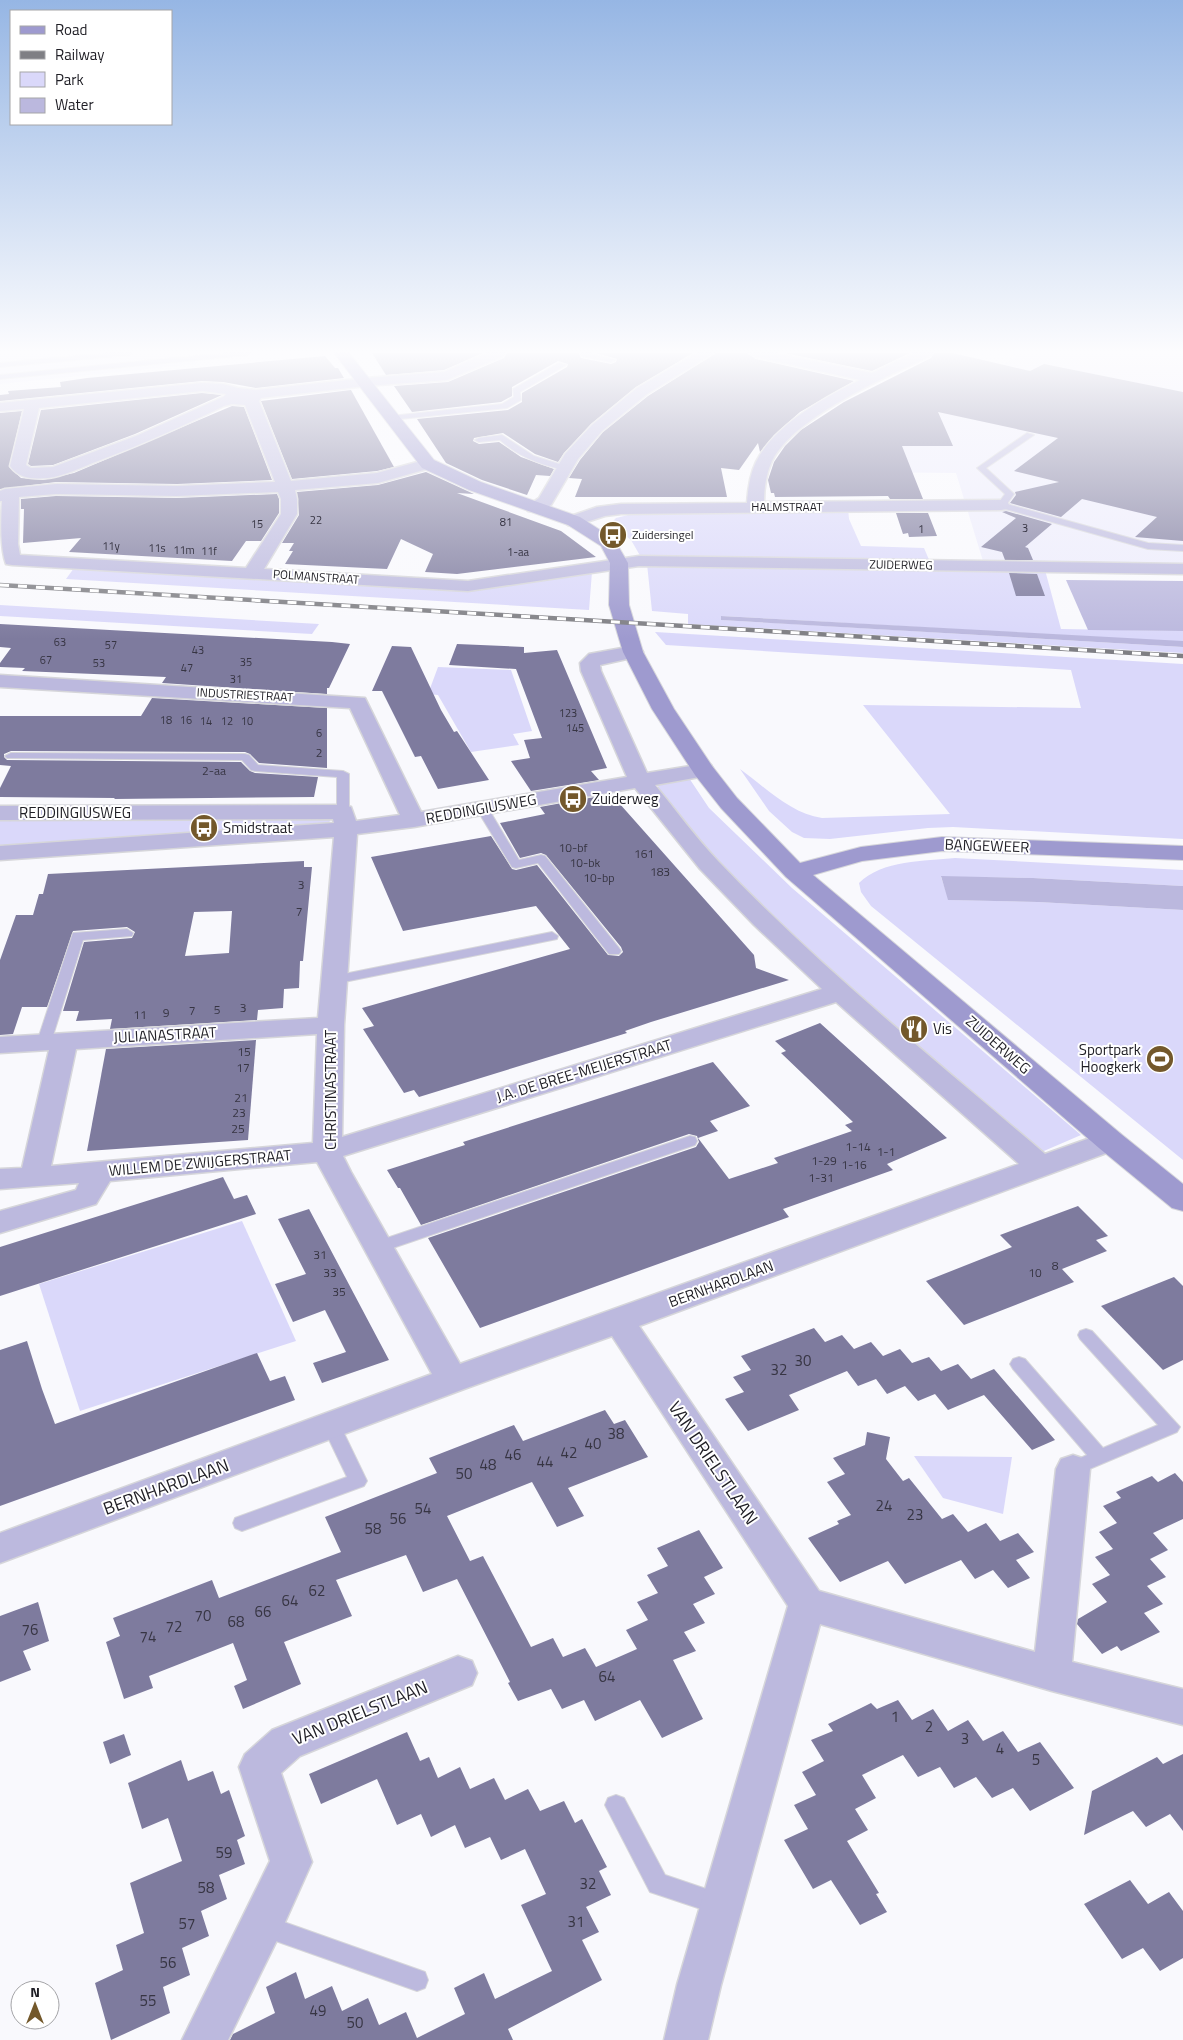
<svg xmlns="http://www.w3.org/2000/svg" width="1183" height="2040" font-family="'Titillium Web',sans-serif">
<rect width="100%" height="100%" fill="#f9f9fd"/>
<g fill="#edecfc">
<path d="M0 353H191L196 364 0 384Z"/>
<path d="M1023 353H1183V564L983 561 956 473 861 472 868 441Z"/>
</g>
<g fill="#dad8fa">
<path d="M848 509 849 519 861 546 924 548 930 562 642 559 631 540 610 524 616 518 632 514Z"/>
<path d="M647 564 1045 570 1061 629 1183 631V642L722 616V620L1183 647V653L688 624V614L652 611Z"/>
<path d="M74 568 469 590 592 572 589 610 66 579Z"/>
<path d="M0 605 319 624 312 634 0 616Z"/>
<path d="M655 632 1183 664V839L953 827 928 828 830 839 804 838 792 832 769 811 740 769C765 787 791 814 822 818L950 814 863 705 1081 708 1071 670 666 645Z"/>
<path d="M438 667 511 670 532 731 513 734 519 745 471 752 438 695 428 694Z"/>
<path d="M689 778 709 808 792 888 1081 1135 1037 1154 817 962 714 857 663 796 657 784Z"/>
<path d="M0 815 331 817 328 827 0 848Z"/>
<path d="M955 858 1183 870V886L1033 878 941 877 949 900 1038 902 1183 910V1160L871 906 861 892 859 883C882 860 925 861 955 858Z"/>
<path d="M242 1221 296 1341 80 1411 39 1284Z"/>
<path d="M914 1456 1012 1457 1003 1514 943 1498Z"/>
</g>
<g fill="#bbb8de">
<path d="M1066 580 1183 581V631L1088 630Z"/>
<path d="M721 616 1183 641V647L721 620Z"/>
<path d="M941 876 1033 878 1183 886V910L1038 902 948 900Z"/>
</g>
<g fill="#7e7b9e" fill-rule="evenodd">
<path d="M372 353H483L444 370 386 375Z"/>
<path d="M507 353H579L581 358 611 364 616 362 617 359 596 353H693L636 387 591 424 564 453 558 462 535 454 503 433 474 438 473 441 479 444 499 442 521 457 554 469 550 476 536 475 527 495 482 480 446 463 417 419 508 410 522 402V393L567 367 568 364 558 361 512 387V396L501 402 412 412 394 386 448 382 504 358Z"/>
<path d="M716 353H747L756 359 854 381 800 412 774 435 760 452 758 443 739 470 721 468 727 497H575L582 479 569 478 580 460 603 432 648 396Z"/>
<path d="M784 353H910L872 371Z"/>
<path d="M934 353H953L1030 371 1044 364 1183 392V541L1135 537 1157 517 1082 499 1061 517 1010 503 1016 495 1015 492 1059 482 1014 471 1058 438 938 412 953 446H902L923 499H890L888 496 775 497 774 493H771L768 480 774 462 785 446 801 430 844 402 931 358Z"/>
<path d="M325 356 335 368H338L344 378 256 388 223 382 202 381 0 401V395L9 394 8 391 61 387 60 382 87 378Z"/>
<path d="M351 390 394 467 377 471 292 479 261 401Z"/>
<path d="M202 393 222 395 135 434 53 465 31 466 28 464 41 410Z"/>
<path d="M232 406 244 407 272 480 177 484 56 482 0 489V413L22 411 9 467 21 478 43 480 74 473Z"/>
<path d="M426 472 474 494 457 493 561 531 596 557 457 574 425 572 433 554 401 539 387 569 285 564 293 551H289L294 543H282L299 515 297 492 378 485Z"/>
<path d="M277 494 279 499V513L261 541H246L232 561 69 552 81 538 23 543 24 509H21V499L56 496 177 498Z"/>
<path d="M1006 511 1052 524 1025 547 1028 548 1033 560H1005L1002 552 981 547 1016 518 1002 512Z"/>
<path d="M896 513H928L937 536 909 537 908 533 903 534Z"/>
<path d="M1009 573 1037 574 1045 596H1016Z"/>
<path d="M0 624 332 642 350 644 329 688H327V694L162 683 166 677 22 671 25 668 0 667V663L11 648 0 647Z"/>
<path d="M457 644 524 647V653L557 650 607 768 591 771 599 780 531 791 511 761 530 758 524 740 542 738 516 669 449 665Z"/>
<path d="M392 646 411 647 441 710 454 732 457 731 489 780 438 789 421 756 415 757 382 691H372Z"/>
<path d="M152 698 327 708V768L259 763 250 754 245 752 11 751 4 754V757L7 760 241 762 250 771 255 773 318 777 314 797 114 799 115 798 0 797V788L11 766 0 765V716H141Z"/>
<path d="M611 794 754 955 756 968 789 980 651 1022 625 1031 627 1033 419 1097 414 1090 404 1093 363 1029 374 1026 362 1008 570 949 536 906 403 931 371 857 491 836 512 869 516 870 537 865 608 955 619 956 623 952 621 947 546 855 541 853 520 858 500 823 545 814 540 807Z"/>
<path d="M304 861V867H312L303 961H300L299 988 284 989 283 1008 258 1010 257 1020 110 1029 112 1019 76 1021 79 1011H63L84 942 132 938 135 932 127 927 73 931 47 1007H22L13 1034 0 1035V960L16 915H33L39 894H43L48 874ZM232 911 229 953 185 956 194 912Z"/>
<path d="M820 1023 947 1138 887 1164 893 1170 783 1209 789 1217 480 1328 428 1238 696 1147 699 1142 697 1136 689 1134 421 1225 400 1188H398L387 1170 465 1145 463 1142 713 1062 750 1106 710 1121 718 1131 698 1138 729 1179 778 1163 774 1158 852 1131 845 1125 853 1122 781 1053 786 1051 775 1041Z"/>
<path d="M256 1040 248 1140 87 1151 106 1049Z"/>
<path d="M223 1177 234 1199 247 1195 256 1214 0 1296V1247Z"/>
<path d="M1078 1206 1108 1236 1096 1240 1107 1251 1062 1269 1074 1282 964 1325 926 1281 1012 1247 1000 1235Z"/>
<path d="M309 1209 389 1360 322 1383 313 1363 346 1352 325 1310 293 1322 275 1284 306 1274 278 1219Z"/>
<path d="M1174 1277 1183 1286V1360L1163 1370 1101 1306Z"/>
<path d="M814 1328 825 1342 842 1335 854 1349 871 1342 883 1356 900 1349 912 1363 929 1357 941 1371 958 1364 971 1379 994 1369 1055 1440 1032 1450 984 1395 948 1410 935 1394 918 1401 905 1386 887 1394 876 1379 858 1386 847 1371 789 1395 799 1410 748 1431 725 1399 744 1392 733 1377 751 1370 741 1356Z"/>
<path d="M27 1341 42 1389 55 1424 257 1353 270 1381 285 1376 295 1400 0 1506V1350Z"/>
<path d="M605 1410 614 1424 625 1420 648 1457 568 1488 584 1516 557 1527 532 1482 447 1516 470 1561 483 1556 531 1647 553 1638 563 1657 585 1648 596 1667 637 1649 626 1630 648 1620 637 1602 658 1593 647 1575 668 1566 657 1548 699 1530 723 1568 704 1577 715 1594 693 1604 705 1623 684 1632 696 1651 673 1660 703 1719 662 1738 640 1700 595 1721 584 1700 562 1709 551 1689 518 1701 508 1683 510 1682 457 1579 423 1592 406 1555 336 1580 352 1616 284 1642 301 1684 243 1709 234 1686 247 1680 233 1643 149 1676 153 1688 124 1699 106 1642 120 1636 113 1618 212 1580 219 1598 341 1552 325 1517 437 1473 429 1458 514 1425 523 1441Z"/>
<path d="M867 1432 890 1437 886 1459 903 1481 909 1478 942 1519 953 1514 968 1532 986 1523 1000 1541 1018 1533 1034 1552 1016 1560 1030 1578 1008 1588 993 1570 975 1579 961 1560 905 1584 888 1561 840 1582 808 1538 839 1524 837 1521 851 1515 827 1482 845 1474 833 1458 865 1445Z"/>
<path d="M1175 1473 1183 1482V1519L1153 1533 1168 1550 1150 1559 1166 1577 1147 1586 1163 1604 1144 1613 1160 1632 1121 1651 1117 1646 1102 1654 1077 1624 1078 1619 1107 1602 1092 1584 1110 1575 1095 1557 1113 1549 1099 1532 1117 1523 1103 1506 1121 1498 1116 1492 1152 1476 1158 1482Z"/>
<path d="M38 1602 49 1641 23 1651 31 1670 0 1682V1616Z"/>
<path d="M898 1700 912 1720 933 1709 948 1731 968 1720 983 1741 1003 1731 1018 1752 1040 1742 1074 1788 1030 1811 1013 1788 992 1798 976 1777 954 1788 940 1767 918 1777 903 1755 862 1775 876 1798 855 1809 868 1830 847 1841 879 1893 876 1894 887 1912 860 1925 831 1880 813 1889 784 1840 808 1829 794 1805 816 1795 802 1772 824 1761 811 1740 833 1731 828 1724 859 1709 871 1703 877 1709Z"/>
<path d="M407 1732 420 1761 429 1757 438 1778 460 1767 470 1789 494 1778 505 1800 528 1789 540 1811 564 1801 575 1823 582 1819 607 1867 599 1871 611 1895 586 1907 599 1932 582 1940 602 1980 508 2029 513 2040H230L233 2034 275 2013 266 1987 296 1972 305 1999 332 1986 342 2011 368 1998 379 2025 406 2012 417 2038 465 2014 454 1988 484 1973 495 1999 552 1971 521 1905 546 1894 525 1849 501 1860 490 1837 465 1848 455 1825 431 1837 421 1814 397 1825 377 1779 321 1804 309 1774Z"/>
<path d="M124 1734 131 1755 110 1764 103 1742Z"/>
<path d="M1183 1754V1831L1170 1814 1146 1827 1133 1811 1084 1835 1092 1791 1157 1757 1163 1764Z"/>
<path d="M181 1760 188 1781 213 1771 221 1794 229 1790 245 1836 237 1840 245 1864 219 1875 227 1899 201 1911 209 1936 182 1948 190 1975 163 1987 170 2013 111 2040 95 1983 123 1970 116 1945 144 1933 130 1883 182 1861 168 1818 142 1829 128 1783Z"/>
<path d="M1130 1880 1148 1904 1169 1892 1183 1911V1958L1160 1971 1143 1948 1122 1959 1084 1904Z"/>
</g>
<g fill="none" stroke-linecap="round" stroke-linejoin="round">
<defs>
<g id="lane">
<path d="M106 353H133L129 355 0 367V363Z"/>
<path d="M225 353H251L247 355 0 379V375Z"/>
<path d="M581 353H589L615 360 611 362 581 356Z"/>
<path d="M559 363 566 365 520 392 521 400 507 408 391 420 387 418 391 416 502 404 514 397 513 389Z"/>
<path d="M1027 433 1034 435 986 468 1014 494 1007 504 1148 543 1183 545V551L1148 549 998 507 997 505 1005 494 977 468Z"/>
<path d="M502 435 534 456 569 467 565 470C540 465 519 457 500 440L479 442 475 440 479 438Z"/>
<path d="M11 753 245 754 249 755 258 765 343 771 349 774V812L343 816 337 812V777L255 771 251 770 242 760 7 758 5 756Z"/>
<path d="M482 804 488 808 519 860 541 855 545 856 619 948 621 951 619 954H609L538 863 516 868 512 867 476 808Z"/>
<path d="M127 929 133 933 132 936 83 940 51 1042 49 1045H39L37 1042 73 933Z"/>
<path d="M552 932 558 936 557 939 334 984 327 980 334 976Z"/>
<path d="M690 1136 695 1137 697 1141 695 1145 384 1251 378 1253 372 1251 370 1247 372 1243Z"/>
<path d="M1086 1329 1092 1331 1180 1427 1177 1432 1073 1476 1067 1474 1064 1469 1067 1464 1087 1455 1013 1369 1010 1364 1013 1359 1019 1357 1025 1359 1103 1448 1158 1425 1080 1339 1078 1335 1080 1331Z"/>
<path d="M331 1418 337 1420 340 1425 367 1481 364 1486 242 1531 235 1528 233 1523 235 1518 347 1477 322 1425 325 1420Z"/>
<path d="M616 1795 624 1798 665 1875 727 1896 730 1904 727 1912 719 1915 650 1892 605 1805 608 1798Z"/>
<path d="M264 1915 425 1972 428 1980 425 1988 417 1991 256 1934 253 1926 256 1918Z"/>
</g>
<g id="street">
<path d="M487 353H505L503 356 447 380 366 386 261 398 259 401 291 481 377 473 428 459 434 461 436 464 434 467 378 483 295 490 297 499V514L264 569 468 581 639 556 1183 564V574L639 566 468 591 12 565 6 564C0 548 1 519 2 501H0V491L5 489 56 484 177 486 275 482 245 405 232 404 224 406C183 426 141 445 98 461 82 467 65 476 48 478 33 479 19 479 10 466L24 409 0 411V403L202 383 223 384 238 388 256 390 366 378 444 372ZM202 391 226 394 223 397 136 436 53 467 31 468 26 465 39 408ZM278 492 281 499V514L246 568 20 555 18 544 19 497 56 494 177 496Z"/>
<path d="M697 353H714L647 394 602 431 578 459 551 505 540 511H528L526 507 539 498 565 454 592 425 637 388Z"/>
<path d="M749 353H775L872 373 914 353H932L930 356C886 377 794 417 772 461 766 474 764 489 764 502L1001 500 1007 501 1009 505 1007 509 1001 510 621 514 605 516 574 526 568 525 565 521 568 517 597 507 621 504 747 503C748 489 750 474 756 462 774 425 825 397 860 380L756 357Z"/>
<path d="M633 646 640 648 643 652 640 656 600 665 601 671 647 773 703 764 711 765 714 770 711 775 655 785C676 810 695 837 718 861 819 967 934 1059 1045 1154L1110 1131 1120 1134 1124 1141 1120 1148 639 1326 819 1591 1035 1652 1056 1469 1061 1459 1073 1455 1085 1459 1090 1469 1072 1662 1183 1689V1725L1052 1691 820 1624 721 1985 708 2040H664L677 1985 788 1606 612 1336 464 1389 0 1563V1533L432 1374 317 1162 110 1181 96 1204 0 1233V1211L76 1190 79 1183 0 1189V1169L22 1168 49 1050 0 1053V1037L318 1018 334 837 0 860V846L334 823 333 819 0 820V806L343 805 351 807 356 821 400 815 350 708 0 687V675L365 698 421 812 627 777 581 671 580 663 589 654ZM635 788 700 869 754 925 822 989 342 1137 344 1025 357 834 414 827ZM836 1002 1019 1164 460 1364 351 1172 343 1156ZM317 1034 313 1143 51 1166 76 1049Z"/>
<path d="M458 1656 472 1661 477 1673 472 1685 300 1756 281 1773 312 1862 277 1940 228 2040H182L270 1861 239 1767 245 1754 272 1730Z"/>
</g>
<path id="secondary" d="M334 353H349L434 460 481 482 580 517 614 539 628 563 629 605 643 652 674 709 712 766 737 798 800 863 861 847 942 837 1183 846V860L942 851 862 861 813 875 1121 1134 1183 1184V1211L1172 1208 1099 1148 786 877 721 808 695 775 652 709 623 652 609 605 610 563 601 546 568 525 469 490 422 468Z"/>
</defs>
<use href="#lane" stroke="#d6d6da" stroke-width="2"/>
<use href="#street" stroke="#d6d6da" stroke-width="3"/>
<use href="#secondary" stroke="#d6d6da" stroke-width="2"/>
<use href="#lane" fill="#bcb9de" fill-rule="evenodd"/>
<use href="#street" fill="#bcb9de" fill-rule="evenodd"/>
<use href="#secondary" fill="#9e9acf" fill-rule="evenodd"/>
<defs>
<path id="rail" d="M0 585 1183 656"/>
</defs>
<use href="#rail" stroke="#7f7f84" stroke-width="4.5"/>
<use href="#rail" stroke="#fff" stroke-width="3" stroke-dasharray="9" stroke-linecap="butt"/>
</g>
<linearGradient id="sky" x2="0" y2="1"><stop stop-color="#96b6e4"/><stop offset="0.55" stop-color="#fcfcfe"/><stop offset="1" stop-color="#fcfcfe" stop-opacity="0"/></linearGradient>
<rect width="1183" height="639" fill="url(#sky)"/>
<defs>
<symbol id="bus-disc" viewBox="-11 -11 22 22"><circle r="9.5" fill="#73582b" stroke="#fff"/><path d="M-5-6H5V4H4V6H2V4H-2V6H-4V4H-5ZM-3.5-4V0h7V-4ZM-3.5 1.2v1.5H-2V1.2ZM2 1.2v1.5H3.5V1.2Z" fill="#fff"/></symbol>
<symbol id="restaurant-disc" viewBox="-11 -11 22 22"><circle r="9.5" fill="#73582b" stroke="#fff"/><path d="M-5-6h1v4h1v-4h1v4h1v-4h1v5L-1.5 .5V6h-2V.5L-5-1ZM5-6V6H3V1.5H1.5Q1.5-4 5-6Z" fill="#fff"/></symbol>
<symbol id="stadium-disc" viewBox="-11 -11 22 22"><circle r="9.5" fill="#73582b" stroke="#fff"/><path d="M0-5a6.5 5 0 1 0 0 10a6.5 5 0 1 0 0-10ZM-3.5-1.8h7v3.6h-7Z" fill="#fff"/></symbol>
</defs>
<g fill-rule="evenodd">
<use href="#bus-disc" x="597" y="519" width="32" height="32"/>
<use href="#bus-disc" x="557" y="783" width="32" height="32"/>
<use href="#bus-disc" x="188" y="812" width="32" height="32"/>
<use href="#restaurant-disc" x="898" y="1013" width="32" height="32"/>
<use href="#stadium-disc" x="1144" y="1043" width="32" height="32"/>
</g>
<g text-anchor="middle" stroke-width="4" stroke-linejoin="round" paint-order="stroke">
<g font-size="11" fill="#373543">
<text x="316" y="524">22</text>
<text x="506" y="526">81</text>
<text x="257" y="528">15</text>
<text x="1025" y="532">3</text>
<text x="921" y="533">1</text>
<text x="111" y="550">11y</text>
<text x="157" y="552">11s</text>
<text x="184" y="554">11m</text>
<text x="209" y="555">11f</text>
<text x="518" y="556">1-aa</text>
<text x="60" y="646">63</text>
<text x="111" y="649">57</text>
<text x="198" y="654">43</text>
<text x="46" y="664">67</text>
<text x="246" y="666">35</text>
<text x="99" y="667">53</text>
<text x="187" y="672">47</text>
<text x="236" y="683">31</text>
<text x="568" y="717">123</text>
<text x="166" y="724">18</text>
<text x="186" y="724">16</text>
<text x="206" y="725">14</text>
<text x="227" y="725">12</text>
<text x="247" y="725">10</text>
<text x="575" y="732">145</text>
<text x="319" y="737">6</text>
</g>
<g font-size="12" fill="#1f1e25" stroke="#fff">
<text x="787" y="511">HALMSTRAAT</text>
<text transform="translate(901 565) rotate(1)" y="4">ZUIDERWEG</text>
<text transform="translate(316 577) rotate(4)" y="4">POLMANSTRAAT</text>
<text transform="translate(245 695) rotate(3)" y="4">INDUSTRIESTRAAT</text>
</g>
<g font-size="12" fill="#1f1e25" stroke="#fff" text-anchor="start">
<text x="632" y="539">Zuidersingel</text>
</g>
<g font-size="12" fill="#373543">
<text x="319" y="757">2</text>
<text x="214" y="775">2-aa</text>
<text x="573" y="852">10-bf</text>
<text x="644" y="858">161</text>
<text x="585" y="867">10-bk</text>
<text x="660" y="876">183</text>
<text x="599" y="882">10-bp</text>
<text x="301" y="889">3</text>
<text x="299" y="916">7</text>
<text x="243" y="1012">3</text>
<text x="217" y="1014">5</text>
<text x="192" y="1015">7</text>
<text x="166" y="1017">9</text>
<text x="140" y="1019">11</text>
<text x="244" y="1056">15</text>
<text x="243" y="1072">17</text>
<text x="241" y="1102">21</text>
<text x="239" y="1117">23</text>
<text x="238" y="1133">25</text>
<text x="858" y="1151">1-14</text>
<text x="886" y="1156">1-1</text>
<text x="824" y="1165">1-29</text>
<text x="854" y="1169">1-16</text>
<text x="821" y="1182">1-31</text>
<text x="320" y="1259">31</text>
<text x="1055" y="1270">8</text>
<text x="330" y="1277">33</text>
<text x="1035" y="1277">10</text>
<text x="339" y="1296">35</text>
</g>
<g font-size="15" fill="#1f1e25" stroke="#fff" text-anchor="start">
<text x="592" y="804">Zuiderweg</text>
<text x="223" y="833">Smidstraat</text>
<text x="933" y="1034">Vis</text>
<text x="1141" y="1055" text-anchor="end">Sportpark<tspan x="1141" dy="17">Hoogkerk</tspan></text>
</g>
<g font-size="15" fill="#1f1e25" stroke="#fff">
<text transform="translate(481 809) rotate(-10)" y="5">REDDINGIUSWEG</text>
<text x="75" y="818">REDDINGIUSWEG</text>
<text transform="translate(987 846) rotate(2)" y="5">BANGEWEER</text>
<text transform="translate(165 1035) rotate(-3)" y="5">JULIANASTRAAT</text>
<text transform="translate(998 1045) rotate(41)" y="5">ZUIDERWEG</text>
<text transform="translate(584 1071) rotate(-17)" y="5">J.A. DE BREE-MEIJERSTRAAT</text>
<text transform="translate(331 1090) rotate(-90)" y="5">CHRISTINASTRAAT</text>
<text transform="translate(200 1163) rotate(-5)" y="5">WILLEM DE ZWIJGERSTRAAT</text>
<text transform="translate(721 1284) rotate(-20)" y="5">BERNHARDLAAN</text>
</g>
<g font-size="15" fill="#373543">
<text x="803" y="1366">30</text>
<text x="779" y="1375">32</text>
<text x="616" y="1439">38</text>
<text x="593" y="1449">40</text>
<text x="569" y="1458">42</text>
<text x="513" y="1460">46</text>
<text x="545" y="1467">44</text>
<text x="488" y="1470">48</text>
<text x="464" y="1479">50</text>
<text x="884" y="1511">24</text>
<text x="423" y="1514">54</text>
<text x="915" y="1520">23</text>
<text x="398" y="1524">56</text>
<text x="373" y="1534">58</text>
<text x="317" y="1596">62</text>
<text x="290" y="1606">64</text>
<text x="263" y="1617">66</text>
<text x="203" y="1621">70</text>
<text x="236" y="1627">68</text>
<text x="174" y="1632">72</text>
<text x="30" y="1635">76</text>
<text x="148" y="1642">74</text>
<text x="607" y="1682">64</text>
<text x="895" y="1722">1</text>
<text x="929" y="1732">2</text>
<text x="965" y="1744">3</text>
<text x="1000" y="1754">4</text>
<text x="1036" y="1765">5</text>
<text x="224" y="1858">59</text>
<text x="588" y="1889">32</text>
<text x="206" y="1893">58</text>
<text x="576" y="1927">31</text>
<text x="187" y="1929">57</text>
<text x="168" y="1968">56</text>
<text x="148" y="2006">55</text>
<text x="318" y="2016">49</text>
<text x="355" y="2028">50</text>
</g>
<g font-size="18" fill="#1f1e25" stroke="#fff">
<text transform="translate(713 1463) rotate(56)" y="6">VAN DRIELSTLAAN</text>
<text transform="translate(166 1487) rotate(-20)" y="6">BERNHARDLAAN</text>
<text transform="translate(360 1713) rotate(-22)" y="6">VAN DRIELSTLAAN</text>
</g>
</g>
<rect x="10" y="10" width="162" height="115" fill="#ffffff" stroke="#a5a5a8"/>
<rect x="20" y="26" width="25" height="8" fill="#9e9acf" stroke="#a5a5a8"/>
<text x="55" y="35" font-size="15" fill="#1f1e25">Road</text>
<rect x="20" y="51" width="25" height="8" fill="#7f7f84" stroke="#a5a5a8"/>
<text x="55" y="60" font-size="15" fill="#1f1e25">Railway</text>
<rect x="20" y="72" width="25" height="15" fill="#dad8fa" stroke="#a5a5a8"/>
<text x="55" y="85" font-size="15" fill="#1f1e25">Park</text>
<rect x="20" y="98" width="25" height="15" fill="#bbb8de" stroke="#a5a5a8"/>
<text x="55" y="110" font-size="15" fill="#1f1e25">Water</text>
<g transform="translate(35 2005)"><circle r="24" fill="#ffffff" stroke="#a5a5a8"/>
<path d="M0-4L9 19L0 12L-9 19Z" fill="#73582b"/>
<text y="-8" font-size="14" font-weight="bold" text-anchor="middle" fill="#1f1e25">N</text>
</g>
</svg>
